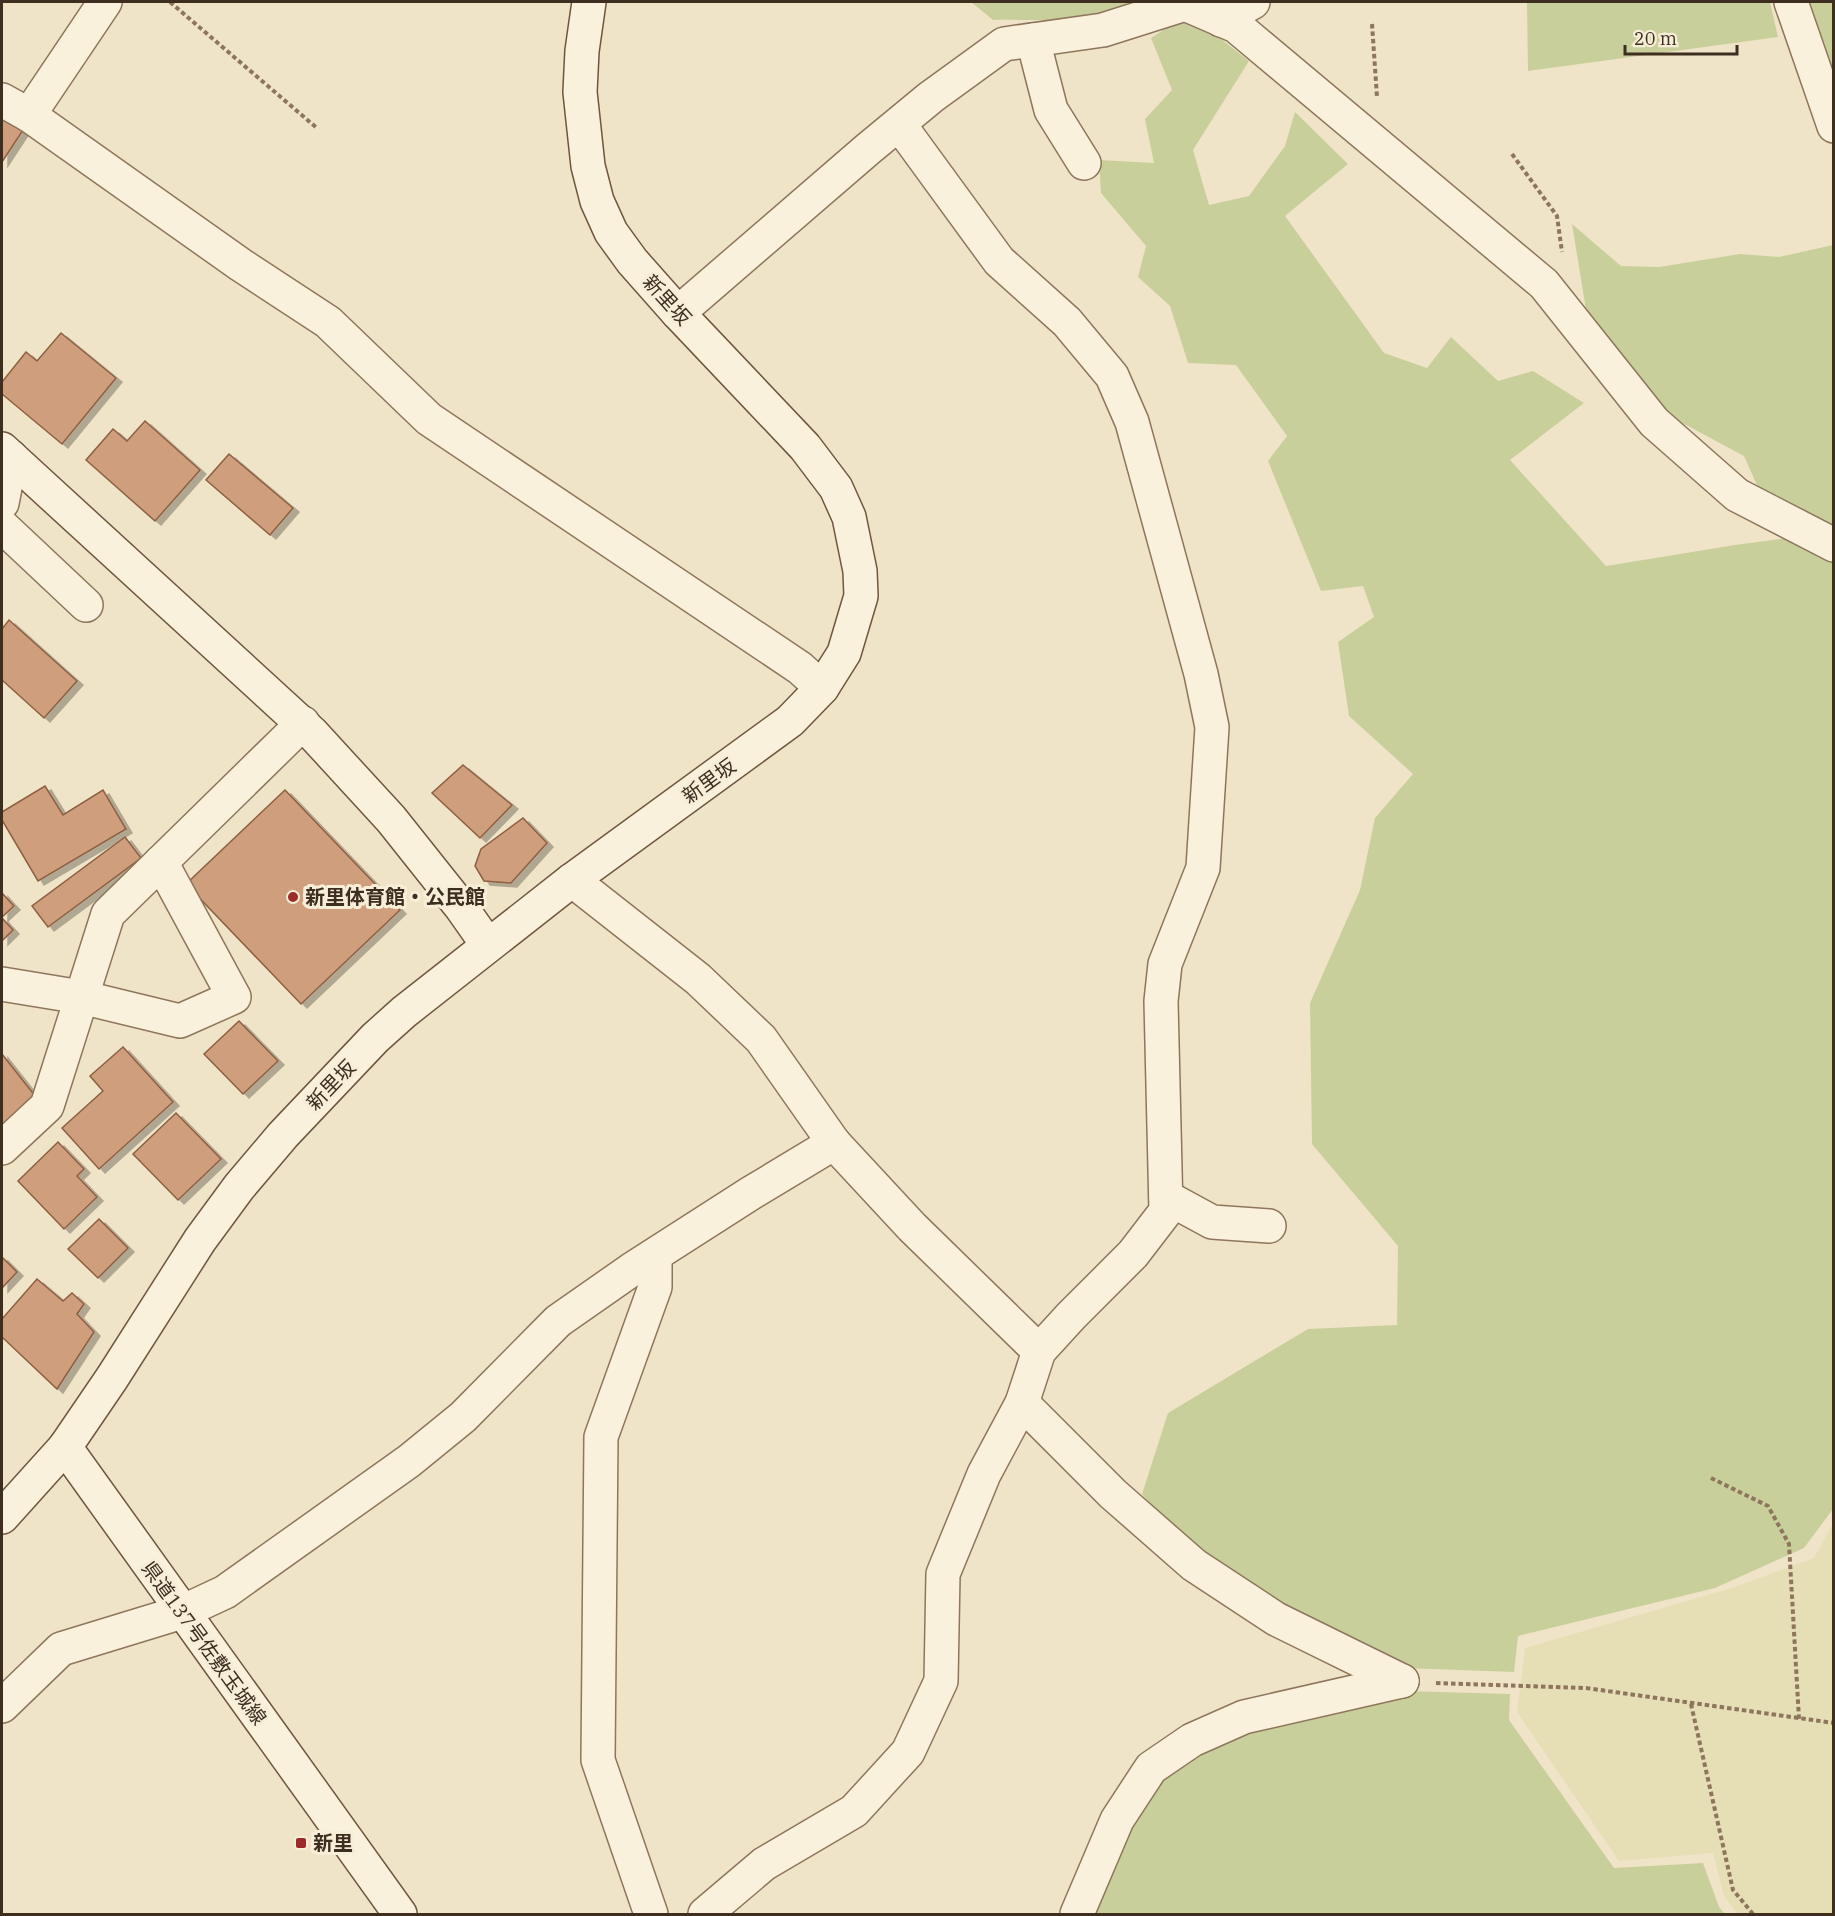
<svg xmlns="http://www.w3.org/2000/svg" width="1835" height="1916" font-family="'IBM Plex Serif','Noto Sans JP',serif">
<defs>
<filter id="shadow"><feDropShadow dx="6" dy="4" stdDeviation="0" flood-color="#0004"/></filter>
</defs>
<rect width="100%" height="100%" fill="#f0e4c8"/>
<path fill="#e6deb5" d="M1833 1524V1914H1738L1724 1896 1713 1853 1619 1861 1517 1712 1525 1648 1732 1588 1814 1558Z"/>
<g fill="#c9cf9b">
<path d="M971 2H1130C1095 25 1034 19 993 20Z"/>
<path d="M1527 2H1770L1778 37 1528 71Z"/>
<path d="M1807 2H1833V82Z"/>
<path d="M1179 20 1216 35 1249 61 1193 150 1209 205 1249 196 1285 146 1295 112 1348 164 1285 216 1384 353 1427 368 1451 337 1498 381 1533 371 1584 403 1510 460 1606 566 1735 545 1796 537 1833 556V1509L1804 1548 1715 1588 1518 1636 1514 1672 1404 1668 1266 1600 1186 1545 1142 1494 1168 1413 1308 1329 1397 1325 1398 1246 1312 1144 1310 1003 1360 890 1375 818 1413 774 1349 716 1338 642 1374 617 1363 586 1321 591 1268 461 1287 436 1236 365 1188 363 1170 306 1138 277 1146 246 1101 193 1099 160 1154 163 1145 119 1172 90 1151 38Z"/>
<path d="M1572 224 1621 266 1659 267 1740 254 1779 257 1833 245V529L1760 492 1744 456 1660 411 1587 316Z"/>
<path d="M1405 1691 1510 1694 1509 1720 1614 1868 1703 1863 1719 1907 1725 1914H1095L1106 1867 1154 1783 1208 1743Z"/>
</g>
<g fill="#cf9f7d" stroke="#8d5f41" stroke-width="1.5" filter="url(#shadow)">
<path d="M2 112 25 127 2 162Z"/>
<path d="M61 333 116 378 62 444 2 394V382L26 352 37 361Z"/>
<path d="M145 421 200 470 155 521 86 460 113 429 127 441Z"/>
<path d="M229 454 293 508 270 535 206 480Z"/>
<path d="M9 620 77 681 44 718 2 680V629Z"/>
<path d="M463 765 512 805 480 838 432 793Z"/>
<path d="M45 786 63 815 103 790 126 829 38 881 2 820V812Z"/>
<path d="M285 790 400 910 301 1004 186 884Z"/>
<path d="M523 818 547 843 511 883 484 881 475 866 481 849Z"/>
<path d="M125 837 141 858 48 927 32 906Z"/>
<path d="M2 893 14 906 2 917Z"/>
<path d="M2 918 13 930 2 941Z"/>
<path d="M239 1021 278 1061 243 1094 204 1054Z"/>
<path d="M123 1047 173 1102 99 1169 62 1128 103 1091 90 1076Z"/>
<path d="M2 1054 36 1097 2 1125Z"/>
<path d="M176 1113 221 1159 178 1200 133 1154Z"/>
<path d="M58 1142 84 1169 77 1176 97 1197 64 1229 18 1181Z"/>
<path d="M99 1219 128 1248 98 1278 68 1249Z"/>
<path d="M2 1257 17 1272 2 1288Z"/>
<path d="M37 1279 63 1301 72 1293 84 1304 77 1314 94 1332 57 1389 2 1337V1319Z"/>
</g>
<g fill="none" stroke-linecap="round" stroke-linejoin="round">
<defs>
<g id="street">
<path d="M1791 2 1834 126"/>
<path d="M1221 20 1253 2"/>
<path d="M1033 40 1051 110 1084 163"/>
<path d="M2 100 29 115 241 265 328 322 429 419 800 668 822 688"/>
<path d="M29 115 105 2"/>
<path d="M678 313 868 149 931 97 1004 44 1103 30 1185 4 1236 26 1544 284 1654 422 1737 495 1834 545"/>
<path d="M2 503 11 457"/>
<path d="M2 526 86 605"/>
<path d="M2 984 81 997 180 1021 234 997 161 862"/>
<path d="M834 1143 912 1227 1039 1351"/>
<path d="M2 1148 47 1106 108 914 303 723"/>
<path d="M1166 1197 1212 1222 1269 1226"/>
<path d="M1022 1403 1113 1494 1194 1565 1276 1619 1402 1681"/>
<path d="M2 1706 61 1649 182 1612 225 1592 409 1461 463 1417 558 1321 631 1270 751 1193 834 1143 761 1039 698 979 572 880"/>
<path d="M651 1914 598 1760 601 1437 655 1287V1256"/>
<path d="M705 1914 764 1864 854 1811 908 1752 941 1681 943 1574 984 1474 1022 1403 1039 1351 1071 1316 1133 1254 1166 1211 1161 1001 1165 964 1203 868 1212 727 1201 674 1132 422 1112 376 1067 322 999 261 899 124"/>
<path d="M1077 1914 1117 1820 1151 1768 1192 1740 1244 1717 1402 1681"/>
</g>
<g id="secondary">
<path d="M2 449 312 733 391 819 461 907 487 944"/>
<path d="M65 1447 400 1914"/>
<path d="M2 1517 65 1447 112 1378 200 1240 239 1187 283 1135 375 1038 404 1012 572 880 790 721 822 688 844 653 861 596 860 571 849 517 836 488 805 447 678 313 632 261 611 232 597 201 588 166 580 92 582 51 589 2"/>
</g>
</defs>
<use href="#street" stroke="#8d765c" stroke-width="36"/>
<use href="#secondary" stroke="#6f573f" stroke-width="36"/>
<g stroke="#8d765c" stroke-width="4" stroke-dasharray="4.5 3" stroke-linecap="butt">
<path d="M170 2 318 129"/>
<path d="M1372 24 1377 97"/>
<path d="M1512 154 1557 216 1562 252"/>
<path d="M1711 1478 1768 1506 1789 1544 1799 1719"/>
<path d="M1436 1683 1586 1688 1834 1723"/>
<path d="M1691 1704 1733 1890 1753 1914"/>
</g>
<use href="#street" stroke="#faf1dc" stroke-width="33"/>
<use href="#secondary" stroke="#faf1dc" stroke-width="33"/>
</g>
<g fill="#9e2a2b" stroke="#f7eed8" stroke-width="2">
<circle cx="293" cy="897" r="6"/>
<rect x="295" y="1837" width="12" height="12" rx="3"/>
</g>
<g text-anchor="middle" stroke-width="6" stroke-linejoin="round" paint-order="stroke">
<g font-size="20" fill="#3d2e20" stroke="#f7eed8">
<text transform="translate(667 300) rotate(48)" y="7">新里坂</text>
<text transform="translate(709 781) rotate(-36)" y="7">新里坂</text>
<text transform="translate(331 1085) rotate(-46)" y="7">新里坂</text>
<text transform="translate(204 1643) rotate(54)" y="7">県道137号佐敷玉城線</text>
</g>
<g font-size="20" font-weight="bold" fill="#3d2e20" stroke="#f7eed8" text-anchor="start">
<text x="305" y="904">新里体育館・公民館</text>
<text x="313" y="1850">新里</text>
</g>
</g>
<rect width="1835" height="1916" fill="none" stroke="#3d2e20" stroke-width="6"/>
<path d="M1625 45v9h112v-9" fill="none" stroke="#3d2e20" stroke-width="3"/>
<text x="1634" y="45" font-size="18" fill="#3d2e20" stroke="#f7eed8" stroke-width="4.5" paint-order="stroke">20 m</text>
</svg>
